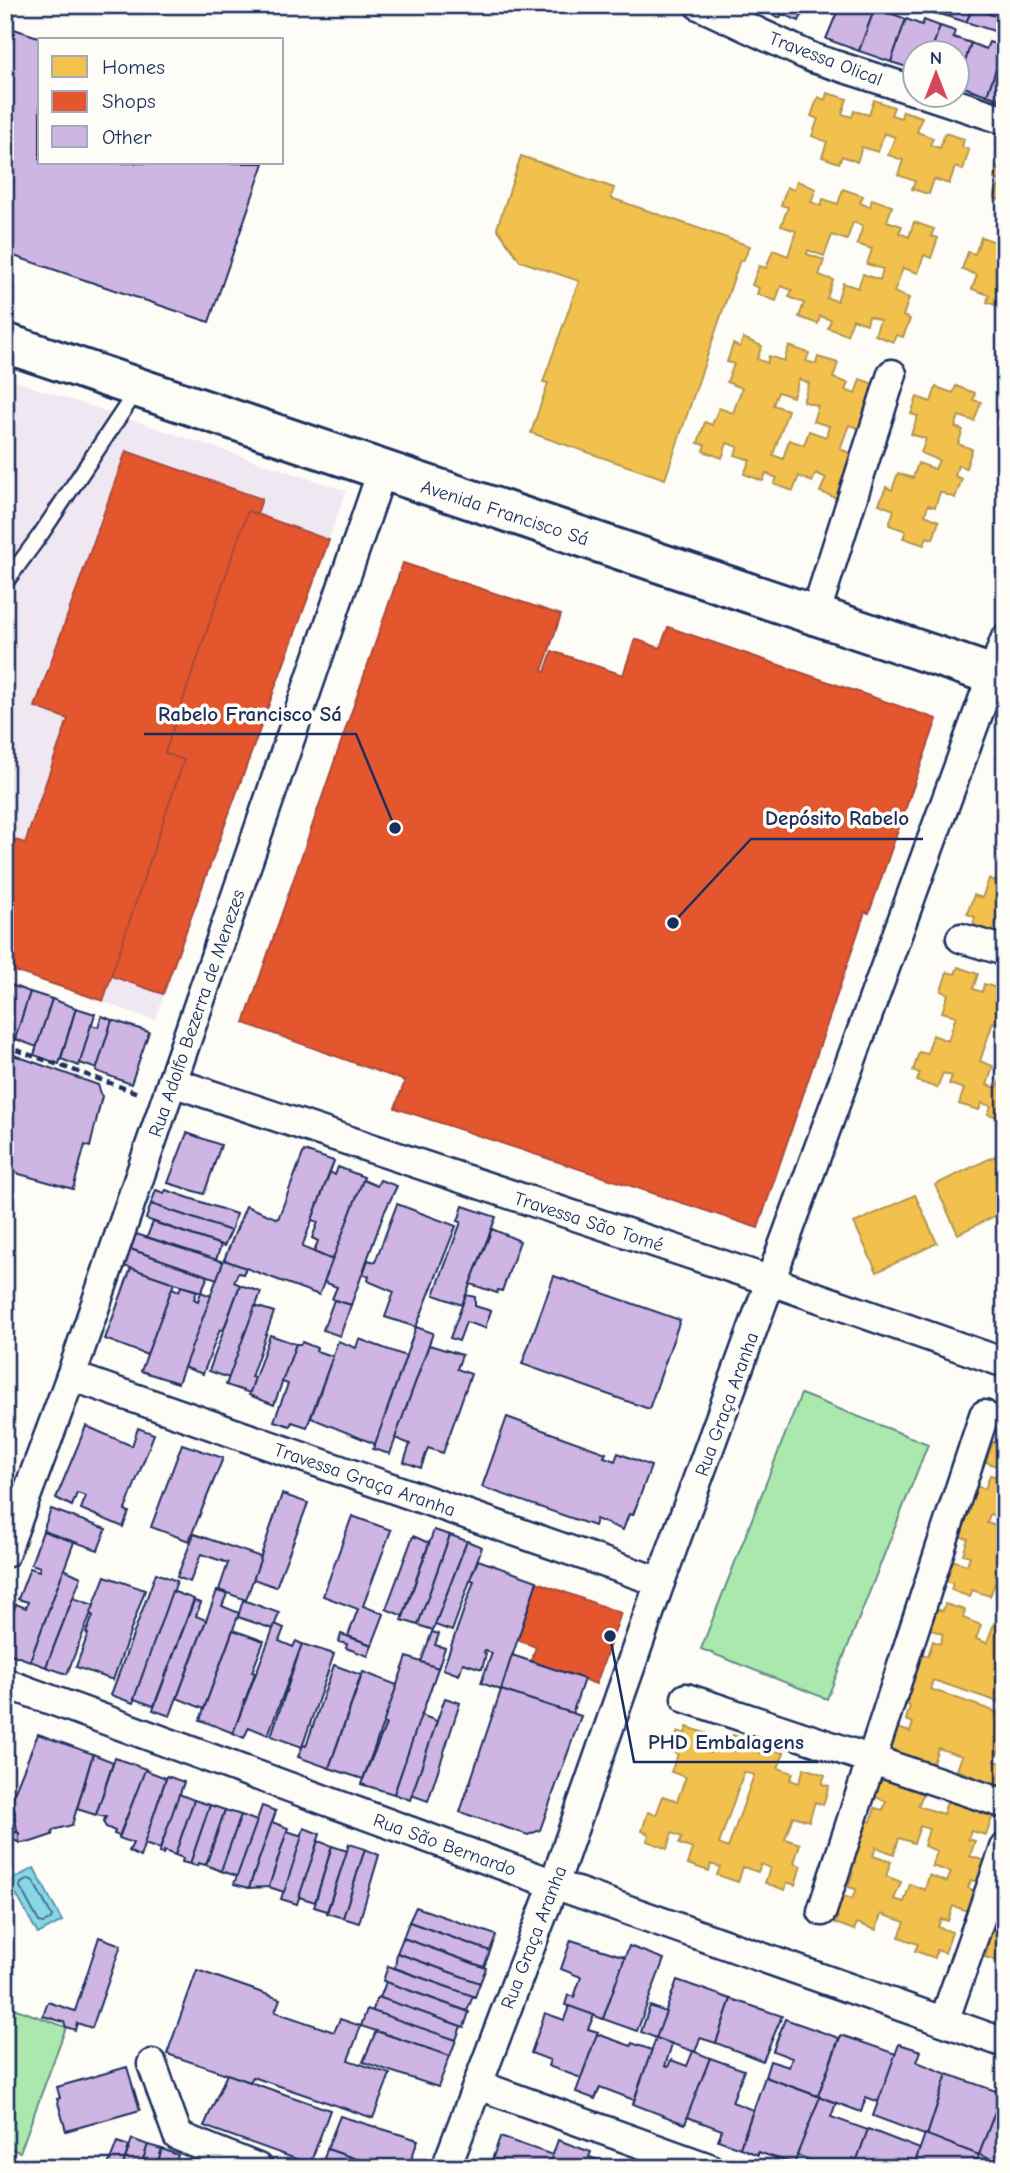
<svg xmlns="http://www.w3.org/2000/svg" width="1010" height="2173" font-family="'Comic Neue',sans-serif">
<rect width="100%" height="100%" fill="#fdfcf7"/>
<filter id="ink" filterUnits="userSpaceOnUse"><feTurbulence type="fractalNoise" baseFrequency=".0143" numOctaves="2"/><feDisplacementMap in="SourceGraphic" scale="14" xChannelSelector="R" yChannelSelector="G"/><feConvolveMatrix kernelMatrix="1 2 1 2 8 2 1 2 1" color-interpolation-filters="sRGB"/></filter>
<g filter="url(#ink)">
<path fill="#efe7f1" d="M5 378 346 491 155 1020 5 968Z"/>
<g fill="#abe8ae" stroke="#638c86" stroke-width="2">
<path d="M801 1394 928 1444 827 1699 701 1649Z"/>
<path d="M5 2005 66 2027 20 2152 5 2147Z"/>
</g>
<path fill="#88d7e5" stroke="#5c94af" stroke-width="2" d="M34 1868 62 1921 38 1934 9 1881Z"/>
<g fill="#f2c14e" stroke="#b29553" stroke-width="2" fill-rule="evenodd">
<path d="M827 93 847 99 842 114 852 117 854 111 869 115 874 100 894 107 891 115 901 118 903 111 922 117 917 132 933 138 930 145 940 148 945 133 964 139 962 147 969 150 963 170 955 167 949 184 934 179 929 194 912 189 915 181 898 175 903 160 888 155 895 137 884 133 878 152 862 147 857 162 842 156 839 163 822 157 827 142 812 136 818 119 811 116 818 97 825 100Z"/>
<path d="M521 156 614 188 611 198 750 246 743 261 740 260 665 479 531 433 548 383 543 382 579 281 520 261 497 228Z"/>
<path d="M1000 162 1005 163V202L994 198 1001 181 994 179Z"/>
<path d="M797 181 816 189 811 202 821 206 823 199 838 204 843 189 863 196 860 203 870 207 872 199 892 206 887 221 902 226 899 233 909 237 914 222 934 229 931 236 938 238 931 258 924 255 918 273 903 268 894 292 909 298 903 316 910 319 903 337 896 335 893 342 875 335 880 320 869 316 867 324 853 319 847 335 828 328 831 320 820 316 818 324 799 317 804 303 789 297 792 290 781 286 776 301 757 294 759 288 752 285 759 266 766 268 773 250 788 256 796 231 781 226 788 207 781 205 787 187 794 190ZM853 222 863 226 857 244 872 249 867 264 883 269 880 280 863 274 858 288 843 283 837 301 827 298 833 280 819 275 824 260 807 254 808 250 824 256 832 235 847 240Z"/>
<path d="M1001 228 1005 229V308L987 302 989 295 972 289 977 275 962 269 968 252 975 254 981 237 996 242Z"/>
<path d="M743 338 762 346 757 359 767 363 769 356 784 361 789 346 809 353 806 361 816 364 818 357 838 363 833 378 848 383 845 390 855 394 860 379 880 386 864 430 849 425 840 449 855 455 839 499 820 492 826 478 816 473 812 482 799 476 793 491 774 484 777 478 766 473 763 481 744 474 750 460 735 455 738 447 727 443 722 458 703 451 705 445 698 443 705 422 712 425 719 408 733 413 742 388 727 382 734 364 727 362 733 344 740 347ZM799 379 809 383 803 401 818 406 813 421 829 426 826 437 809 431 804 445 789 440 783 459 773 455 788 410 773 405 778 392 793 397Z"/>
<path d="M956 386 975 393 973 400 981 402 974 421 959 416 955 427 963 430 958 444 972 449 966 468 958 465 955 476 962 479 955 498 940 492 935 507 928 505 925 515 939 521 933 539 927 537 924 545 903 538 906 531 889 525 894 510 879 504 886 487 892 490 898 473 913 478 918 463 935 469 939 460 921 453 926 439 911 434 918 416 911 414 917 397 931 402 936 387 953 393Z"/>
<path d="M1004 817H1005V858L997 855 1003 836 998 835Z"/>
<path d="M989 879 1003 884 1005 879V919L998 916 993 932 973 925 975 917 967 914 974 895 982 898Z"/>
<path d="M958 967 978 974 973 989 982 992 984 984 1000 989 1005 975V1026L993 1022 980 1061 993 1066 987 1085 997 1088 1005 1070V1119L988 1114 991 1106 982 1103 979 1110 959 1104 964 1089 949 1084 952 1076 943 1073 937 1088 917 1081 920 1073 913 1071 919 1052 927 1054 933 1035 948 1041 956 1016 942 1012 948 994 941 991 947 972 955 974Z"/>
<path d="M995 1156 1005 1177V1211L958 1234 935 1185Z"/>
<path d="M915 1195 937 1243 877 1272 854 1223Z"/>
<path d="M1002 1437H1005V1519L990 1514 987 1523 1005 1529V1584L996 1581 990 1596 972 1590 970 1597 951 1590 953 1583 945 1581 952 1560 967 1565 970 1556 963 1554 968 1539 953 1534 960 1513 968 1516 971 1507 963 1504 970 1484 985 1489 990 1475 998 1477 1001 1468 986 1462 993 1442 1000 1444Z"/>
<path d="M945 1604 965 1610 963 1618 981 1625 976 1639 987 1643 994 1623 1005 1627V1704L933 1680 930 1689 1005 1715V1754L998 1752 995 1761 1005 1764V1780L1002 1786 995 1784 992 1792 973 1785 976 1777 957 1770 962 1756 938 1748 933 1763 914 1757 912 1763 893 1757 895 1750 888 1747 895 1727 910 1732 913 1723 906 1720 910 1706 896 1700 913 1651 928 1656 933 1641 940 1644 943 1634 929 1629 936 1609 943 1611Z"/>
<path d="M687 1727 708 1734 702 1750 711 1753 713 1745 728 1750 733 1735 754 1743 752 1750 760 1753 762 1746 784 1753 778 1768 793 1773 790 1780 799 1783 804 1768 825 1775 822 1784 829 1786 823 1805 815 1802 809 1821 793 1816 785 1839 800 1844 794 1863 801 1866 795 1885 787 1882 785 1890 765 1883 770 1868 761 1864 758 1872 743 1867 738 1882 717 1875 720 1867 711 1864 709 1871 688 1864 693 1849 679 1844 682 1837 672 1833 667 1849 647 1841 649 1834 642 1831 648 1812 656 1815 663 1796 677 1801 686 1777 671 1772 678 1754 671 1751 678 1731 685 1734ZM744 1772 754 1775 728 1848 719 1844Z"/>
<path d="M879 1776 924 1792 918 1806 943 1814 948 1799 993 1815 986 1835 971 1831 968 1839 975 1841 970 1856 985 1861 978 1882 971 1880 968 1888 975 1891 968 1911 953 1906 948 1921 941 1919 938 1927 952 1932 945 1953 937 1950 935 1958 915 1951 918 1944 899 1937 905 1922 881 1914 876 1930 857 1923 854 1930 835 1923 838 1917 830 1914 837 1894 852 1899 856 1889 848 1887 853 1872 839 1867 856 1817 871 1822 875 1808 883 1810 886 1801 872 1796ZM920 1826 929 1829 924 1846 937 1851 932 1866 951 1872 947 1882 929 1875 925 1890 910 1884 904 1902 894 1899 901 1882 886 1876 891 1862 873 1856 876 1847 894 1854 899 1838 914 1843Z"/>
<path d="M1001 1911 1005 1912V1963L985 1957 988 1949 981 1946 987 1927 995 1930Z"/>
</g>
<g fill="#e4572e" stroke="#a84b3c" stroke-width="2">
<path d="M126 451 262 499 257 514 248 511 165 753 184 760 103 1001 5 968V837L25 843 68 719 35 707Z"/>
<path d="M248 511 329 540 163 994 111 976 184 760 165 753Z"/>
<path d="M403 563 561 615 542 671 545 672 552 651 623 675 635 639 660 648 668 627 937 719 869 913 865 912 758 1228 395 1108 405 1081 244 1023Z"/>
<path d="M537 1582 621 1613 596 1684 531 1661 536 1647 517 1640Z"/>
</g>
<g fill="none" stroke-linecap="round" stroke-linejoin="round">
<path stroke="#477294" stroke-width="2" d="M29 1879 33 1881 52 1916 50 1920 43 1923 39 1922 20 1887 21 1883Z"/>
</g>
<g fill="#cfb5e3" stroke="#1b2f5e" stroke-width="2">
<path d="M763 5H787L780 18 761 10Z"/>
<path d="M787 5H806L799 21 782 14Z"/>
<path d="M840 5H876L859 51 826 39Z"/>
<path d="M876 5 891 9 890 13 906 19 891 62 859 51Z"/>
<path d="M940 5H955L950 17 937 13Z"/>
<path d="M955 5H975L966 22 950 17Z"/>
<path d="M975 5H994L989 14 1001 18 994 31 966 22Z"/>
<path d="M906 19 922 25 924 20 940 26 931 52H916V70L891 62Z"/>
<path d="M5 26 47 40H40V163H264L209 322 5 253Z"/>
<path d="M940 26 955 31 953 37 971 43 958 85V52H931Z"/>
<path d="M989 42 1004 47 987 95 958 85 971 43 986 49Z"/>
<path d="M1004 47H1005V101L987 95Z"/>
<path d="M11 985 30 992 14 1043 5 1040V1003Z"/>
<path d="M30 992 52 999 37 1047 15 1039Z"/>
<path d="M52 999 76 1008 59 1064 34 1055Z"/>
<path d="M76 1008 95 1014 79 1066 61 1059Z"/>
<path d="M102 1016 112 1020 97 1069 80 1063 91 1025 98 1027Z"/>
<path d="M112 1020 149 1032 131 1084 96 1071Z"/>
<path d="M5 1052 98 1085 102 1096 90 1147 85 1145 73 1189 5 1170Z"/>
<path d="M187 1133 221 1145 204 1194 168 1183Z"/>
<path d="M304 1151 334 1161 302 1247 333 1260 319 1295 224 1260 246 1206 278 1219Z"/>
<path d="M338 1167 364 1177 333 1260 314 1252 318 1241 312 1238 318 1222 312 1220 330 1172 335 1175Z"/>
<path d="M363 1180 377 1186 380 1180 397 1186 384 1213 351 1305 332 1299 337 1287 324 1282Z"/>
<path d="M156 1190 164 1193 166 1190 236 1214 231 1231 151 1204Z"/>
<path d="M151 1204 231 1231 224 1246 146 1219Z"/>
<path d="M397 1204 456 1226 416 1327 385 1317 394 1292 368 1281 369 1276 363 1274 368 1260 375 1262Z"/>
<path d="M463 1206 496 1217 462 1305 434 1295 461 1222 458 1221Z"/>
<path d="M153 1222 221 1245 216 1260 147 1237Z"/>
<path d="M492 1229 520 1241 502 1291 498 1290 497 1293 470 1284Z"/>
<path d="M136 1234 224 1262 217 1279 130 1249Z"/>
<path d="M130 1249 208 1276 201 1292 124 1266Z"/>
<path d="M224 1260 246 1268 243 1274 238 1273 234 1282 240 1285 223 1331 220 1329 203 1374 183 1367Z"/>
<path d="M131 1268 174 1283 147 1355 105 1339Z"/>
<path d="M554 1276 680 1320 649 1409 522 1364Z"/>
<path d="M240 1285 261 1292 229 1378 209 1371Z"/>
<path d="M181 1286 197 1291 194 1299 198 1301 201 1292 211 1296 178 1383 141 1371 172 1288 179 1291Z"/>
<path d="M466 1295 475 1297V1306L491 1311 485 1328 466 1322 459 1341 450 1338Z"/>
<path d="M334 1300 351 1305 340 1336 323 1330Z"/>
<path d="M255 1306 274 1312 251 1377 255 1378 250 1393 226 1385Z"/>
<path d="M416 1327 433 1333 390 1454 373 1449Z"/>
<path d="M270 1335 296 1344 274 1405 249 1395Z"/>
<path d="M359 1339 406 1356 375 1444 311 1418 338 1341 356 1348Z"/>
<path d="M302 1342 317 1348 316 1351 333 1356 307 1427 292 1422 290 1426 274 1421 288 1384 282 1382 296 1344H301Z"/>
<path d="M429 1345 462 1355 457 1369 471 1374 443 1453 428 1448 421 1468 404 1462 410 1444 395 1438Z"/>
<path d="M507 1417 606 1453 604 1457 615 1461 618 1453 651 1466 633 1515 629 1514 623 1530 596 1519 594 1526 482 1487Z"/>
<path d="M86 1426 132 1446 138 1428 154 1434 125 1510 129 1512 123 1527 81 1509 86 1496 77 1493 72 1506 56 1498Z"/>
<path d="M182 1444 223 1458 189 1541 151 1527Z"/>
<path d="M282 1494 308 1503 276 1587 253 1579Z"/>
<path d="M51 1509 106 1529 98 1550 43 1531Z"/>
<path d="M352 1516 391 1530 363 1606 384 1614 372 1645 348 1636 358 1609 323 1596Z"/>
<path d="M434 1530 450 1535 418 1625 402 1620Z"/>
<path d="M43 1531 74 1542 30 1661 5 1652V1634L16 1604 26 1608 28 1602 18 1599 30 1568 39 1571 40 1567 31 1564Z"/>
<path d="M194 1534 261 1557 246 1600 219 1590 228 1563 201 1554 190 1582 177 1577Z"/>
<path d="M450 1535 467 1541 433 1630 418 1625Z"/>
<path d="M413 1536 429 1543 403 1616 386 1609Z"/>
<path d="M467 1541 482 1547 452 1631 435 1625Z"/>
<path d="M478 1560 537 1581 501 1690 481 1683 492 1653 485 1651 484 1653 486 1654 482 1669 463 1663 459 1675 443 1669 474 1581 470 1579Z"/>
<path d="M64 1569 81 1577 46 1667 30 1661Z"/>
<path d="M156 1573 177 1581 133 1703 111 1695Z"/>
<path d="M105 1576 145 1590 113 1680 76 1667 88 1634 86 1633 93 1616 90 1614Z"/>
<path d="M172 1591 194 1599 154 1706 134 1699Z"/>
<path d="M217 1591 227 1594 222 1606 239 1613 204 1709 177 1698Z"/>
<path d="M73 1598 94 1605 67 1674 46 1667Z"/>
<path d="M243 1600 279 1613 273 1629 238 1617Z"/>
<path d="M194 1601 201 1603 196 1616 206 1620 170 1716 153 1710Z"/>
<path d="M275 1624 284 1628 279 1641 293 1647 296 1641 302 1644 268 1735 249 1727 244 1738 233 1733Z"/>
<path d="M233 1630 264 1641 252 1672 255 1673 233 1733 200 1720Z"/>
<path d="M432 1632 439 1634 435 1645 445 1648 438 1668 421 1662Z"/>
<path d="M341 1634 372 1645 368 1656 346 1648 347 1644 339 1642Z"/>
<path d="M302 1644 334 1654 302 1747 271 1736Z"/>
<path d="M512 1655 584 1679 572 1714 501 1690Z"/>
<path d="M407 1657 438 1668 394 1794 361 1784 386 1724 383 1723Z"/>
<path d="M334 1665 361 1675 329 1768 298 1757 303 1745 306 1746Z"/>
<path d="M363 1672 397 1685 363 1779 329 1768Z"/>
<path d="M501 1690 581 1716 540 1830 528 1835 460 1812Z"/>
<path d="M445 1698 460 1703 428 1801 411 1795Z"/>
<path d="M421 1715 437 1721 410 1800 394 1794Z"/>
<path d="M38 1734 93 1754 72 1825 53 1830 52 1835 31 1842 19 1843 12 1798Z"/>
<path d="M93 1754 113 1762 96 1815 77 1809Z"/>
<path d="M115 1758 146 1769 119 1836 114 1834 115 1831 106 1827 103 1822 106 1817 96 1815Z"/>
<path d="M145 1770 166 1778 140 1857 129 1851 133 1843 119 1838Z"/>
<path d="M167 1776 184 1782 160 1849 144 1844Z"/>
<path d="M179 1794 194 1800 175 1855 164 1851 163 1854 159 1853Z"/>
<path d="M194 1800 210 1805 190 1864 182 1862 183 1858 175 1855Z"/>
<path d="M210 1805 225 1810 206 1865 198 1863 197 1866 190 1864Z"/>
<path d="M262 1806 276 1811 249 1888 234 1884Z"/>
<path d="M5 1808 15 1811 14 1832 5 1829Z"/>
<path d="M225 1810 241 1815 221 1871 206 1865Z"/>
<path d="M241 1815 257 1821 237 1876 221 1871Z"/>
<path d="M272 1822 288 1828 269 1887 249 1888Z"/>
<path d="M304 1828 320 1834 297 1904 281 1899Z"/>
<path d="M5 1829 19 1833V1842L9 1839 7 1848 5 1847Z"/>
<path d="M287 1831 302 1836 284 1892 269 1887Z"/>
<path d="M318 1841 332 1846 315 1902 299 1897Z"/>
<path d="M349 1844 365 1849 343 1918 327 1913Z"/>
<path d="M332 1846 347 1851 327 1911 314 1907Z"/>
<path d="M365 1849 379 1855 359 1923 343 1918Z"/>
<path d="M416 1907 496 1935 490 1951 409 1922Z"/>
<path d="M409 1922 490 1951 484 1967 403 1938Z"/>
<path d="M99 1937 121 1945 92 2028 77 2023 75 2030 66 2027 64 2022 43 2016 48 2002 75 2011Z"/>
<path d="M403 1938 486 1968 480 1983 397 1953Z"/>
<path d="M571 1940 625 1957 603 2019 565 2005 568 1995 574 1997 581 1977 561 1969Z"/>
<path d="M629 1946 664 1959 637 2031 603 2019Z"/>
<path d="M397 1953 480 1983 475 1997 395 1968Z"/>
<path d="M388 1966 473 1996 467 2011 383 1981Z"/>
<path d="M197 1970 280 1999 275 2012 334 2032 340 2019 361 2026 348 2060 390 2074 373 2118 253 2077 250 2082 167 2054Z"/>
<path d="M677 1980 731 1999 716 2043 700 2038 695 2052 656 2038Z"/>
<path d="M386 1982 469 2012 464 2027 380 1998Z"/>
<path d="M378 1997 461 2026 456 2040 372 2012Z"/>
<path d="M731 1999 782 2016 763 2061 716 2043Z"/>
<path d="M569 2006 594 2015 588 2029 598 2032 581 2078 548 2066 550 2060 531 2053 545 2013 564 2020Z"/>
<path d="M650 2006 666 2012 656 2038 641 2032Z"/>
<path d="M367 2009 456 2040 450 2056 361 2026Z"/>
<path d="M785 2019 839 2038 818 2096 765 2077 770 2061 789 2067 792 2058 773 2051Z"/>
<path d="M376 2031 450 2056 438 2087 363 2062Z"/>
<path d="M597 2034 631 2046 632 2043 652 2050 634 2100 600 2087 595 2099 576 2092Z"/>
<path d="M841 2035 896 2054 879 2102 866 2097 861 2112 818 2096Z"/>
<path d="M656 2038 672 2044 665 2066 668 2067 671 2060 687 2066 693 2051 710 2058 685 2124 633 2104Z"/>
<path d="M899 2044 921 2051 917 2062 947 2074 927 2136 873 2116Z"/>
<path d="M710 2058 744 2070 732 2102 753 2110 740 2148 718 2140 722 2130 687 2117Z"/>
<path d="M127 2067 140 2110 66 2131 57 2099 60 2098 57 2087Z"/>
<path d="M227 2074 330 2110 310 2164 204 2126Z"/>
<path d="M947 2074 1002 2093 979 2155 927 2136Z"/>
<path d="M765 2077 820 2097 794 2164 758 2152V2155L740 2148Z"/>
<path d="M1005 2085V2148L1000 2162 979 2155Z"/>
<path d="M820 2097 836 2103 831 2117 868 2130 854 2168H829L797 2155Z"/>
<path d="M340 2116 418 2140 408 2168H382L327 2149Z"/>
<path d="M868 2129 920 2149 913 2168H854Z"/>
<path d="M925 2134 979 2155 974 2168H913Z"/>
<path d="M500 2137 553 2155 548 2168H494L497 2161 492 2160Z"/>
<path d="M132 2139 148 2145 140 2168H122Z"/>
<path d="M558 2140 591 2152 589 2157 610 2164 609 2168H548Z"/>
<path d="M117 2142 129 2146 122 2168H107Z"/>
<path d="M148 2145 162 2149 156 2168H140Z"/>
<path d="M162 2149 178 2155 174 2168H156Z"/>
<path d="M327 2149 382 2168H321Z"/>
</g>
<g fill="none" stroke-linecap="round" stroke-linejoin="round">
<defs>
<path id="lane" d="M5 583 41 534 137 390"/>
<g id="street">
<path d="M699 5 813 58 916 91"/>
<path d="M926 94 1005 120"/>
<path d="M815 615 892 374"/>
<path d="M961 938 1005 951"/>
<path d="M172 1082 771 1281 1005 1363"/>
<path d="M71 1376 660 1582"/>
<path d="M5 1553 71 1376 382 471"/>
<path d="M5 1683 554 1884 1005 2043"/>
<path d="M686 1698 1005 1804"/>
<path d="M822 1911 984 1415"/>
<path d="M944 2021 1005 1848"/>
<path d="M152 2064 178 2136 258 2168"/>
<path d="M478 2085 709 2168"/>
<path d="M446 2168 554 1884 660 1582 1005 640"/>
</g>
<path id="secondary" d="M5 343 1005 679"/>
</defs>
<use href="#lane" stroke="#1b2f5e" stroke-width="19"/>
<use href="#street" stroke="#1b2f5e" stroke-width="33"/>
<use href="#secondary" stroke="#1b2f5e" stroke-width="44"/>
<path stroke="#1b2f5e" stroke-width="4.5" stroke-dasharray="7 5" stroke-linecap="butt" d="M5 1046 138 1093"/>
<use href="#lane" stroke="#fdfcf7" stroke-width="14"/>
<use href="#street" stroke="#fdfcf7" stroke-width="28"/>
<use href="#secondary" stroke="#fdfcf7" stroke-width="38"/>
</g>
</g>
<g text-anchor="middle" stroke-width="7" stroke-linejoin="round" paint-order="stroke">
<g font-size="19" fill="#1b2f5e" stroke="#fdfcf7">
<text transform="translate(826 58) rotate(21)" y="7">Travessa Olical</text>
<text transform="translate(505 512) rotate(18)" y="7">Avenida Francisco Sá</text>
<text transform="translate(196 1013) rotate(-71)" y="7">Rua Adolfo Bezerra de Menezes</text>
<text transform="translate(589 1221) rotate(18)" y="7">Travessa São Tomé</text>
<text transform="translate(726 1404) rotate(-70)" y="7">Rua Graça Aranha</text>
<text transform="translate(365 1479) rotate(19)" y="7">Travessa Graça Aranha</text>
<text transform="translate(445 1844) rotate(20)" y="7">Rua São Bernardo</text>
<text transform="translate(533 1937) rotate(-69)" y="7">Rua Graça Aranha</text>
</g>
</g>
<path fill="none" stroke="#1b2f5e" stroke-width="2.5" d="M395 828L356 734H144M673 923L751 839H923M610 1636L634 1762H818"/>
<g fill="#1b2f5e" stroke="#fdfcf7" stroke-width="2.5">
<circle cx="395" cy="828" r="7"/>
<circle cx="673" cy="923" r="7"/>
<circle cx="610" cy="1636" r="7"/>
</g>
<g font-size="21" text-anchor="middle" font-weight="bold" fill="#1b2f5e" stroke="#fdfcf7" stroke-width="7" stroke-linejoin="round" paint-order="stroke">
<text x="250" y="721">Rabelo Francisco Sá</text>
<text x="837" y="825">Depósito Rabelo</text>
<text x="726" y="1749">PHD Embalagens</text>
</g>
<rect width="1010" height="2173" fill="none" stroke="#fdfcf7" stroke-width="28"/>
<rect x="14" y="14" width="982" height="2145" fill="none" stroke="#1b2f5e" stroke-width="2.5" filter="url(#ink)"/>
<rect x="38" y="38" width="245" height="126" fill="#fdfcf7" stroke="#a3aaba" stroke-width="2"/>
<rect x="52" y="56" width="35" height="21" fill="#f2c14e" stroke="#a3aaba" stroke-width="2"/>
<text x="102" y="74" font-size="21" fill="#1b2f5e">Homes</text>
<rect x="52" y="91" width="35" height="21" fill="#e4572e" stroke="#a3aaba" stroke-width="2"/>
<text x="102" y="108" font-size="21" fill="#1b2f5e">Shops</text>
<rect x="52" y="126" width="35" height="21" fill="#cfb5e3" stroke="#a3aaba" stroke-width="2"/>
<text x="102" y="144" font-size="21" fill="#1b2f5e">Other</text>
<g transform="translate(936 74)"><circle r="33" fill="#fdfcf7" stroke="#a3aaba" stroke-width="2"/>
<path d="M0-5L12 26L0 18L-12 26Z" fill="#d1495b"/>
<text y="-10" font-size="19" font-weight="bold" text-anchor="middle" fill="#1b2f5e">N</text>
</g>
</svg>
